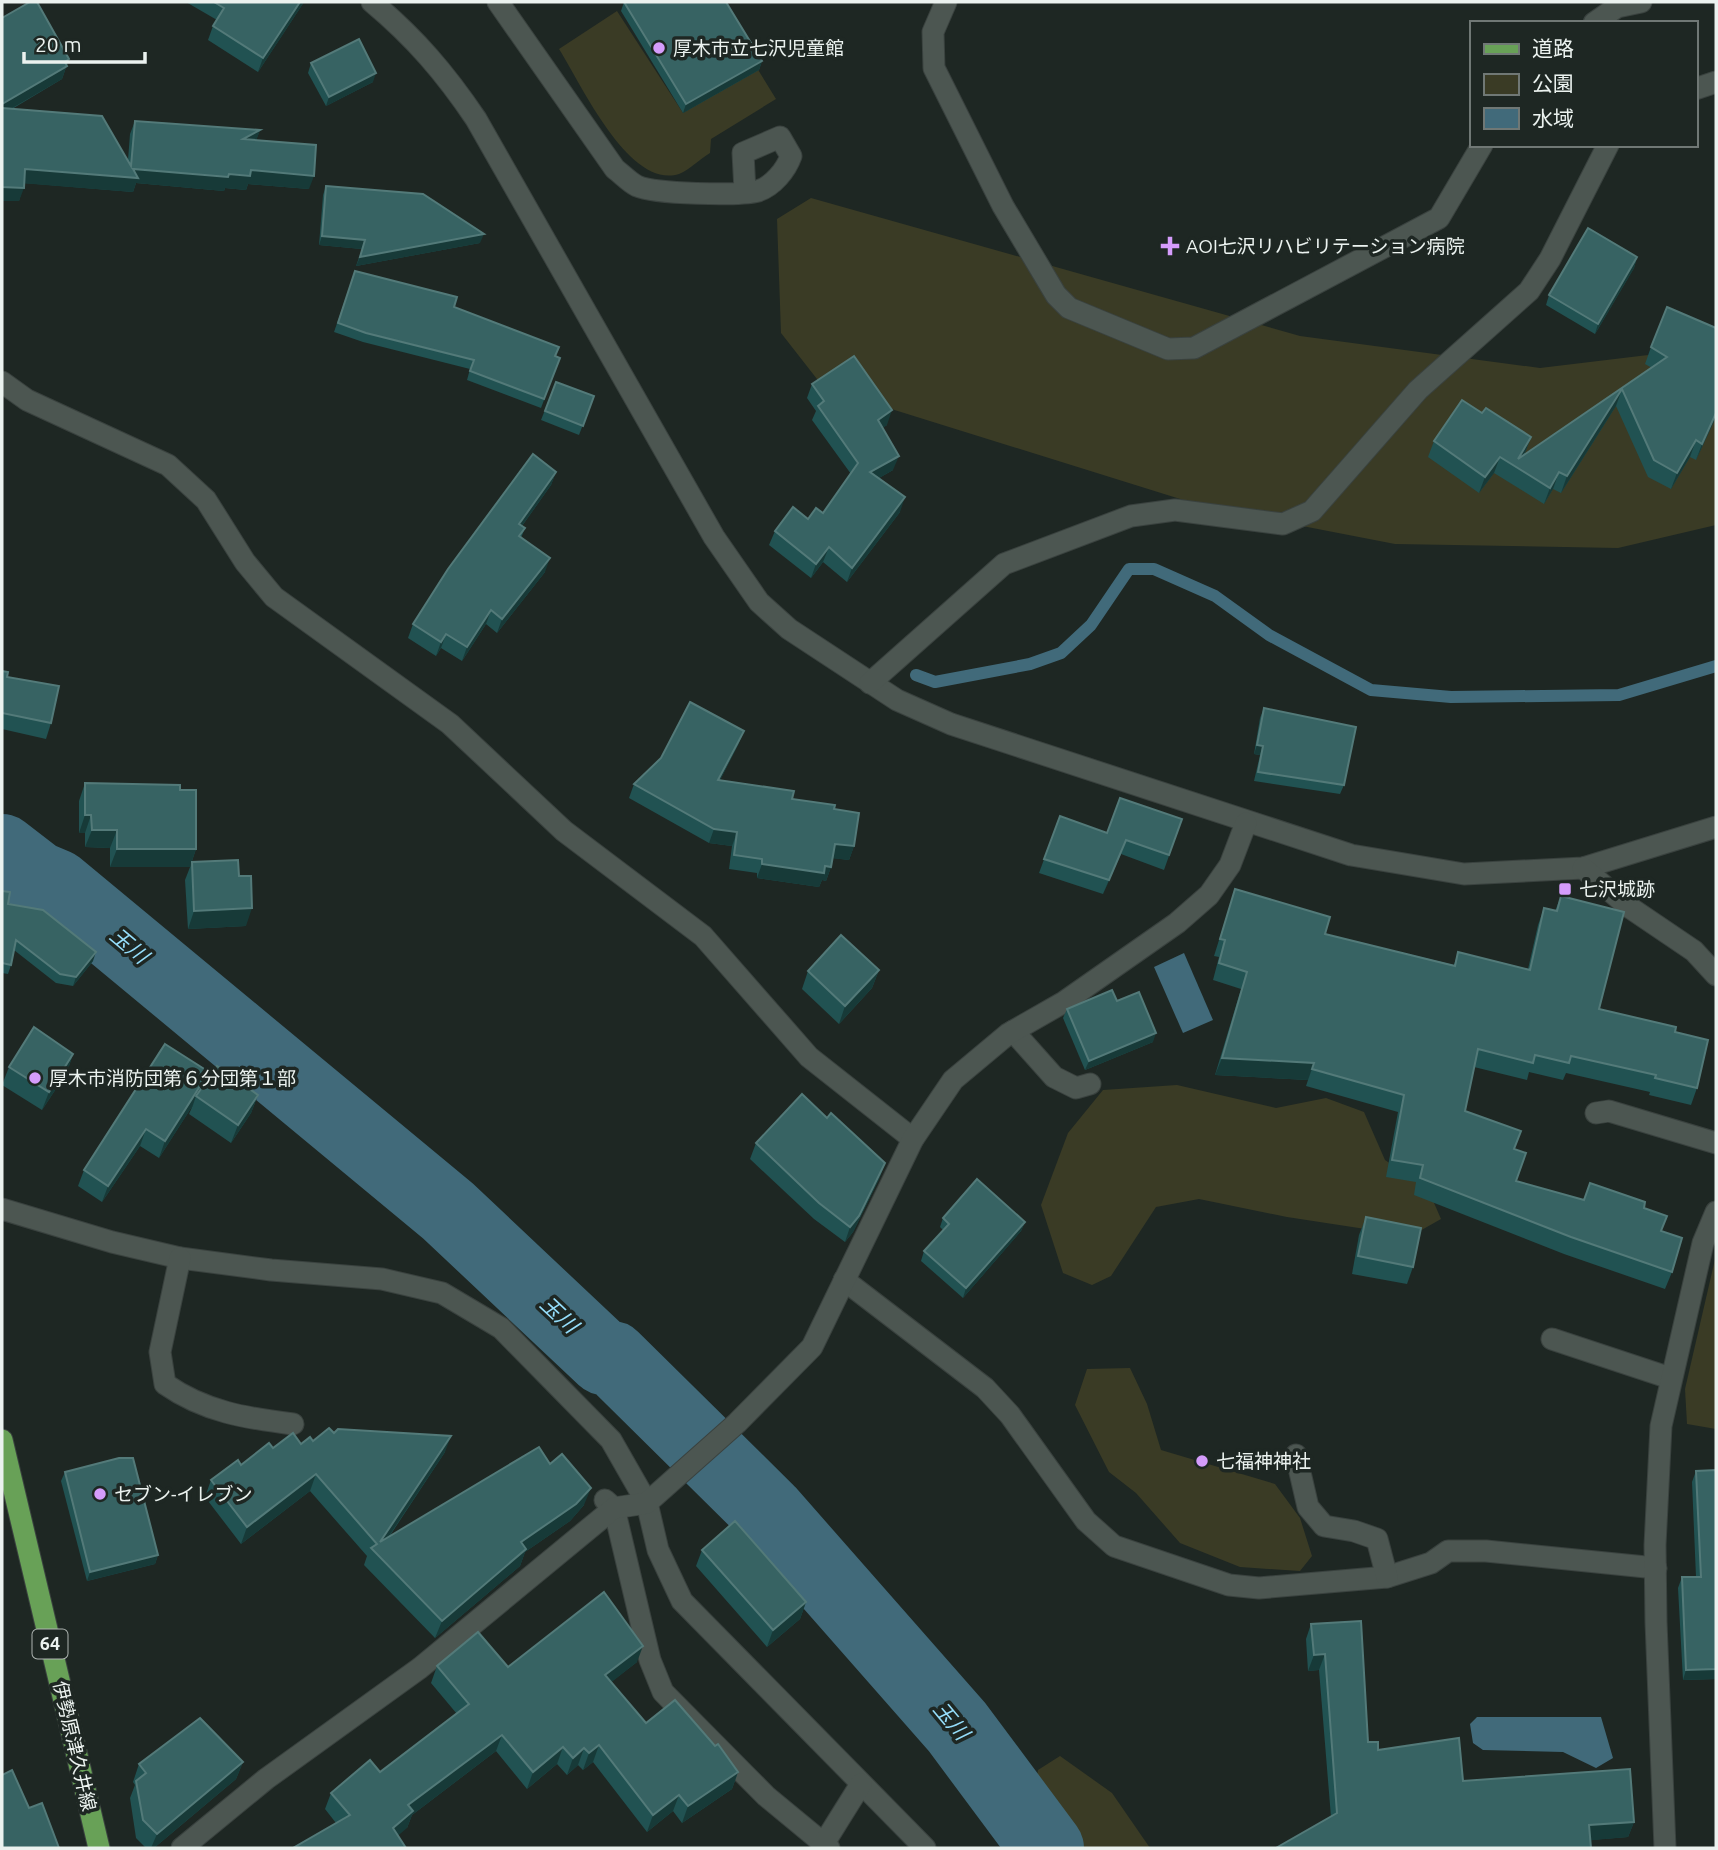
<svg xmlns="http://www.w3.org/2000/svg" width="1718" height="1850" font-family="Ubuntu,'Noto Sans JP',sans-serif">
<rect width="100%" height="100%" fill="#1e2723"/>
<g fill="#3a3b25">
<path d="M617 11 683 113 757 68 776 99 711 139 710 153C700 159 689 170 679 174 629 190 580 82 559 49Z"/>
<path d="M811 198 1300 336 1540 368 1698 349 1716 333V525L1618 548 1395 544 1209 508 824 388 781 333 777 219Z"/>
<path d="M1177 1085 1276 1108 1326 1098 1364 1112 1385 1160 1428 1189 1441 1219 1411 1236 1287 1217 1199 1199 1156 1207 1111 1276 1092 1285 1063 1273 1041 1205 1068 1133 1103 1090Z"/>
<path d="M1716 1255V1429L1687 1424 1685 1389Z"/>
<path d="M1130 1368 1147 1404 1161 1450 1275 1484 1300 1518 1312 1556 1300 1571 1240 1567 1180 1543 1136 1493 1109 1472 1075 1405 1087 1369Z"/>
<path d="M1060 1756 1112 1793 1150 1848H1065L1033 1801 1038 1770Z"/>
</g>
<g fill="#416a7a">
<path d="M1184 953 1213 1020 1183 1033 1154 967Z"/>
<path d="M1477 1717H1601L1613 1758 1596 1768 1563 1752 1483 1750 1473 1743 1470 1724Z"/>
</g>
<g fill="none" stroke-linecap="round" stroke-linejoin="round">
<path stroke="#416a7a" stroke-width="12" d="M916 675 935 682 1030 664 1061 653 1091 625 1129 569H1154L1215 596 1269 635 1371 690 1451 697 1619 695 1716 666"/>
<path stroke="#416a7a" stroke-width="74" d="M2 851 37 878 56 886 448 1211 604 1358H612L768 1512 957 1727 1047 1848"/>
<defs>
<g id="minor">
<path d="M372 2C415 38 445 73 476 119L714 537 759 602 789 629 897 700 951 724 1351 855 1464 874 1583 868 1716 827"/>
<path d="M498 2 615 169C622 174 629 182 637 186 655 194 738 196 758 191 773 186 786 170 791 156L780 137 743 153 745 191"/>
<path d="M946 2 933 32 934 68 1003 206 1056 295 1069 308 1168 349 1194 348 1439 218 1482 145"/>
<path d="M1594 23 1617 7 1641 2"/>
<path d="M1695 89 1716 82"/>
<path d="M2 382 27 400 168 465 206 500 245 562 274 597 450 724 564 831 703 936 809 1057 913 1139"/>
<path d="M870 683 1004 564 1131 516 1175 510 1283 524 1312 511 1418 390 1529 291 1550 259 1608 145"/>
<path d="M1583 868 1629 907 1694 951 1716 975"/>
<path d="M1013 1031 1054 1077 1076 1088 1090 1084"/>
<path d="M1596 1113 1609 1111 1716 1143"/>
<path d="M2 1209 112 1242 180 1258 271 1270 382 1279 442 1293 501 1328 611 1440 647 1503 658 1550 682 1601 925 1848"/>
<path d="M180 1258 160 1352 165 1384C205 1412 246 1418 293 1424"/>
<path d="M844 1280 985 1388 1010 1415 1086 1521 1114 1546 1229 1585 1259 1588 1387 1577 1431 1563 1448 1551H1486L1656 1568"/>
<path d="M1552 1339 1670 1378"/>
<path d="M1296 1455 1308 1507 1324 1526 1354 1531 1377 1539 1387 1577"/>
<path d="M605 1500 614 1508 650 1660 663 1692 766 1796 829 1848"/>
<path d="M182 1848 266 1779 420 1668 614 1508 647 1503 737 1423 812 1347 913 1139 953 1080 1008 1034 1064 1002 1177 923 1209 895 1230 865 1246 823"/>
<path d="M821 1848 861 1784"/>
<path d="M1665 1848 1656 1622 1655 1545 1661 1426 1703 1243 1716 1212"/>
</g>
<path id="major" d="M2 1440 99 1848"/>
</defs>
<use href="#minor" stroke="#3a423f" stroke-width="23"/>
<use href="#major" stroke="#3a423f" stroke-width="23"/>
<use href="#minor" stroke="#4c5651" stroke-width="21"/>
<use href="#major" stroke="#68a157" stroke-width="21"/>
</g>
<g fill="#215252">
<path d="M186 2H304L258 72 208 40 213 26 217 20Z"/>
<path d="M624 2 762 61 759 70 683 113 621 11Z"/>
<path d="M2 18 69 59 62 79 12 109 128 160 130 134 135 121 260 130 256 140 309 189 248 184 246 190 225 188 224 191 136 183 133 192 24 183 19 201H2Z"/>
<path d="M311 63 373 82 326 106 308 73Z"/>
<path d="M326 186 480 243 356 266 362 249 319 245 323 195Z"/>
<path d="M1637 257 1634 268 1595 334 1546 305 1549 295Z"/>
<path d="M355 271 454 307 560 358 541 408 467 380 470 369 363 342 334 332Z"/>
<path d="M1716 328V417L1696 460 1690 457 1671 489 1648 477 1616 406 1561 493 1553 489 1544 504 1494 473 1479 493 1428 457 1434 441 1482 413 1531 437 1524 455 1652 368 1645 364 1651 347Z"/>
<path d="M556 382 594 396 579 435 541 420Z"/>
<path d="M812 384 887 425 882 428 893 470 879 478 900 512 847 582 823 562 811 578 769 545 775 531 823 513 851 474 812 420 816 411 807 398Z"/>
<path d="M556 472 551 485 522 526 525 528 521 538 545 572 497 633 486 624 462 661 441 648 436 656 408 638 413 624Z"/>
<path d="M2 671 51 723 46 739 2 729Z"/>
<path d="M1264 708 1344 785 1340 794 1254 781 1260 755 1254 754 1260 718Z"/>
<path d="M744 731 738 745 720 780 834 809 854 846 849 860 833 858 831 867 826 881 822 880 819 887 757 878V873L729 869 732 846 709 843 629 798 634 784Z"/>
<path d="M85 783 180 790 196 849 190 867H110V848L85 847V833H79V801Z"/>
<path d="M1060 816 1107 833 1182 819 1164 870 1121 854 1103 894 1039 873Z"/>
<path d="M192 862 239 876 246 926 188 929 185 880Z"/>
<path d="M1235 889 1325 934 1454 965 1458 952 1528 969 1538 925 1544 908 1555 911 1561 896 1599 1009 1675 1032 1697 1088 1691 1105 1649 1095 1650 1092 1566 1073 1563 1080 1529 1072 1527 1080 1474 1067 1465 1111 1514 1149 1516 1181 1584 1200 1644 1208 1661 1231 1672 1272 1665 1289 1564 1254 1414 1195 1416 1182 1386 1177 1398 1112 1306 1086 1308 1080 1215 1075 1241 989 1213 980 1219 957 1214 956Z"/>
<path d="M2 891 8 904 93 961 73 986 56 983 14 950 11 965 8 974 2 973Z"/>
<path d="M879 970 872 988 839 1024 802 989 808 971Z"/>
<path d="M1117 1001 1153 1042 1085 1070 1063 1018 1067 1009Z"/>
<path d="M73 1054 67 1072 42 1110 2 1085 9 1067Z"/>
<path d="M209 1072 205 1083 258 1095 251 1113 231 1143 189 1114 193 1105 159 1158 140 1146 102 1202 78 1186 84 1170Z"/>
<path d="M827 1118 885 1163 879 1179 853 1232 845 1242 814 1219 750 1159 756 1143Z"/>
<path d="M1366 1217 1413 1267 1407 1284 1352 1274 1359 1235Z"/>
<path d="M943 1218 1025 1222 1021 1231 963 1298 921 1261 924 1251 943 1230 940 1227Z"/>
<path d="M334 1433 445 1452 389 1537 550 1464 584 1505 570 1521 525 1552 520 1566 435 1638 364 1565 367 1556 310 1491 241 1544 205 1497 211 1480 273 1448 313 1441Z"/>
<path d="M1716 1470V1679L1683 1680 1678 1588 1682 1577H1696L1692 1482 1696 1471Z"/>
<path d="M65 1472 158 1555 155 1564 87 1581 61 1481Z"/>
<path d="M702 1550 806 1602 800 1619 767 1647 696 1566Z"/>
<path d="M1311 1624 1368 1742 1378 1750 1463 1781 1634 1822 1628 1837 1590 1840 1331 1817 1319 1670 1308 1671 1306 1639Z"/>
<path d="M637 1662 611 1682 646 1723 738 1772 732 1789 682 1823 673 1811 647 1832 593 1762 583 1770 578 1765 567 1775 557 1764 527 1789 496 1751 412 1815 407 1828 336 1823 325 1809 331 1793 380 1772 457 1714 431 1683 437 1666 508 1667Z"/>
<path d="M243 1762 236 1779 154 1848H146L136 1838 130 1798 135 1785 133 1782 139 1764Z"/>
</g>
<g fill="#173a38">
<path d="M300 2H304L258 72 263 58Z"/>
<path d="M69 59 62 79 2 114V104Z"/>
<path d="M762 61 759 70 683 113 686 104Z"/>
<path d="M376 73 373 82 326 106 329 97Z"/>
<path d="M260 130 255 144 243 139Z"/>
<path d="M25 169H133L229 174 251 170 314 176 309 189 248 184 246 190 225 188 224 191 136 183 133 192 20 183Z"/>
<path d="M2 187 24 188 19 201H2Z"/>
<path d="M484 234 480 243 356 266 360 257Z"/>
<path d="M322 236 365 240 362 249 319 245Z"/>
<path d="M1637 257 1634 268 1595 334 1598 324Z"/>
<path d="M1622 389 1616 406 1561 493 1567 476Z"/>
<path d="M892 410 887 425 873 435 878 420Z"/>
<path d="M1716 413V417L1696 460 1702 444Z"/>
<path d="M1531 437 1525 453 1517 467 1518 459Z"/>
<path d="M1696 440 1690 457 1671 489 1677 473Z"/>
<path d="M899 456 893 470 865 486 870 472Z"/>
<path d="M1500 457 1494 473 1479 493 1485 477Z"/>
<path d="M556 472 551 485 514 537 519 524Z"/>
<path d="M1559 472 1553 489 1544 504 1550 488Z"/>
<path d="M905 497 900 512 847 582 852 568Z"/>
<path d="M829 547 823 562 811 578 816 564Z"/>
<path d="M550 558 545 572 497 633 502 619Z"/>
<path d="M491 610 486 624 462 661 467 647Z"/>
<path d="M446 634 441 648 436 656 441 642Z"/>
<path d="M744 731 738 745 713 794 718 780Z"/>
<path d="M1257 745 1263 746 1260 755 1254 754Z"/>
<path d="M85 815H91L85 833H79Z"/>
<path d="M714 829 737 832 732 846 709 843Z"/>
<path d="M92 830H117L110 848 85 847Z"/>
<path d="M1126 840 1121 854 1103 894 1109 880Z"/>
<path d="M835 844 854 846 849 860 830 858Z"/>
<path d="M117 849H196L190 867H110Z"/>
<path d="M762 864 825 866 831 867 826 881 822 880 819 887 757 878Z"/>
<path d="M252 908 246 926 188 929 194 911Z"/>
<path d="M96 952 93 961 73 986 76 977Z"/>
<path d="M879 970 872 988 839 1024 845 1006Z"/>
<path d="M1156 1033 1153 1042 1085 1070 1089 1061Z"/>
<path d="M73 1054 67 1072 42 1110 49 1092Z"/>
<path d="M1222 1058 1314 1063 1308 1080 1215 1075Z"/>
<path d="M209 1072 203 1089 196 1096 193 1105 159 1158 165 1141Z"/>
<path d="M258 1095 251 1113 231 1143 238 1125Z"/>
<path d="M146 1129 140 1146 102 1202 108 1186Z"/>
<path d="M885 1163 879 1179 853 1232 845 1242 850 1227Z"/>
<path d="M1025 1222 1021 1231 963 1298 966 1288Z"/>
<path d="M451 1436 445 1452 377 1554 380 1542Z"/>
<path d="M316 1474 310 1491 241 1544 247 1527Z"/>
<path d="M591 1488 584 1505 570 1521 525 1552 520 1566 435 1638 442 1621 521 1542Z"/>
<path d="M158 1555 155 1564 87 1581 90 1572Z"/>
<path d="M806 1602 800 1619 767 1647 773 1630Z"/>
<path d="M643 1646 637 1662 599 1692 605 1675Z"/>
<path d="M1325 1654 1319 1670 1308 1671 1314 1655Z"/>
<path d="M1716 1669V1679L1683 1680 1686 1670Z"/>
<path d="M502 1735 496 1751 412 1815 407 1828 387 1845 393 1828 408 1805Z"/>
<path d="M599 1745 593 1762 583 1770 589 1753Z"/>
<path d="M563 1747 557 1764 527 1789 533 1772Z"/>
<path d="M584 1748 578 1765 567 1775 573 1758Z"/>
<path d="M243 1762 236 1779 154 1848H151L157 1834Z"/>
<path d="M738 1772 732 1789 682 1823 688 1806Z"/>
<path d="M679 1795 673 1811 647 1832 653 1815Z"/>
<path d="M1634 1822 1628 1837 1583 1841 1589 1825Z"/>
</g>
<g fill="#376363" stroke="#537a79" stroke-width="2">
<path d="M30 2H37L69 59 65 62 67 66 2 104V18Z"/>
<path d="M214 2H300L263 58 213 26 224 8Z"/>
<path d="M624 2H726L762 61 686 104Z"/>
<path d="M359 39 376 73 329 97 311 63Z"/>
<path d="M2 108 102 116 131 166 135 121 260 130 243 139 316 145 314 176 251 170 250 176 229 174 228 177 133 169 138 178 25 169 24 188 2 187Z"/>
<path d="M326 186 423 194 484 234 360 257 365 240 322 236Z"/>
<path d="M1588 228 1637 257 1598 324 1549 295Z"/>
<path d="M355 271 457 297 454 307 559 347 555 356 560 358 544 399 470 371 474 360 366 333 338 323Z"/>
<path d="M1667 307 1716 328V413L1702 444 1696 440 1677 473 1654 460 1622 389 1567 476 1559 472 1550 488 1500 457 1485 477 1434 441 1462 400 1482 413 1486 408 1531 437 1518 459 1667 357 1651 347Z"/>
<path d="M854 356 892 410 878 420 899 456 870 472 905 497 852 568 829 547 816 564 775 531 793 507 808 519 816 508 823 513 858 463 818 406 824 401 812 384Z"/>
<path d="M556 382 594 396 583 426 545 411Z"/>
<path d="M533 454 556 472 519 524 525 528 519 536 550 558 502 619 491 610 467 647 446 634 441 642 413 624 448 569Z"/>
<path d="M2 671 8 672 7 677 59 686 51 723 2 713Z"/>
<path d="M690 702 744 731 718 780 794 791 792 799 835 805 834 809 859 813 854 846 835 844 831 867 825 866 824 873 762 864V859L734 855 737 832 714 829 634 784 661 758Z"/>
<path d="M1264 708 1356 727 1344 785 1258 772 1263 746 1257 745Z"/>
<path d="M85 783 180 785V790H196V849H117V830H92L91 815H85Z"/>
<path d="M1120 798 1182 819 1169 855 1126 840 1109 880 1044 859 1060 816 1107 833Z"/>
<path d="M238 860 239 876H251L252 908 194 911 192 862Z"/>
<path d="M1235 889 1330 917 1325 934 1455 966 1458 952 1530 970 1544 908 1557 911 1561 896 1624 912 1599 1009 1676 1027 1675 1032 1708 1040 1697 1088 1655 1078 1656 1075 1571 1056 1569 1063 1535 1055 1533 1063 1478 1049 1465 1111 1521 1131 1514 1149 1526 1153 1516 1181 1584 1200 1590 1183 1645 1202 1644 1208 1667 1216 1661 1231 1682 1238 1672 1272 1571 1237 1420 1178 1423 1165 1392 1160 1404 1095 1312 1069 1314 1063 1222 1058 1247 972 1219 963 1225 940 1220 939Z"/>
<path d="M2 891 10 892 8 904 43 910 96 952 76 977 60 974 16 940 11 965 2 963Z"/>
<path d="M841 935 879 970 845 1006 808 971Z"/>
<path d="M1112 990 1117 1001 1139 992 1156 1033 1089 1061 1067 1009Z"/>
<path d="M34 1027 73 1054 49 1092 9 1067Z"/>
<path d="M165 1044 209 1072 165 1141 146 1129 108 1186 84 1170Z"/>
<path d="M217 1066 258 1095 238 1125 196 1096Z"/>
<path d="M802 1094 827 1118 831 1113 885 1163 859 1216 850 1227 819 1203 756 1143Z"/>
<path d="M977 1179 1025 1222 966 1288 924 1251 949 1224 943 1218Z"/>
<path d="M1366 1217 1421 1228 1413 1267 1358 1256Z"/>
<path d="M329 1428 334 1433 338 1429 451 1436 380 1542 539 1447 550 1464 562 1454 591 1488 576 1504 521 1542 526 1549 442 1621 371 1548 377 1544 316 1474 247 1527 211 1480 238 1460 241 1465 269 1443 273 1448 293 1433 301 1444 310 1437 313 1441Z"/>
<path d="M119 1458H133L158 1555 90 1572 65 1472Z"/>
<path d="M1716 1470V1669L1686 1670 1682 1577H1701L1696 1471Z"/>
<path d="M735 1521 806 1602 773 1630 702 1550Z"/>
<path d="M604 1592 643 1646 605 1675 646 1723 675 1700 715 1746 718 1744 738 1772 688 1806 679 1795 653 1815 599 1745 589 1753 584 1748 573 1758 563 1747 533 1772 502 1735 408 1805 413 1811 393 1828 406 1848H293L350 1815 331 1793 370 1760 380 1772 469 1704 437 1666 478 1632 508 1667Z"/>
<path d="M1361 1621 1368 1742H1378V1750L1459 1738 1463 1781 1630 1769 1634 1822 1589 1825 1591 1848H1276L1337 1813 1325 1654 1314 1655 1311 1624Z"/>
<path d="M200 1718 243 1762 157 1834 143 1820 136 1781 146 1773 139 1764Z"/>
<path d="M12 1770 29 1808 42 1803 59 1848H2V1775Z"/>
</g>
<g fill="#d59cfb" stroke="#1e2723" stroke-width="2.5">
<circle cx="659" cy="48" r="7"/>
<path d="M1166.5 235.5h7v7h7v7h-7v7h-7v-7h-7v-7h7z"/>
<rect x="1558" y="882" width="14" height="14" rx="3.5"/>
<circle cx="35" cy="1078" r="7"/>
<circle cx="1202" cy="1461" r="7"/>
<circle cx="100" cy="1494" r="7"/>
</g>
<g text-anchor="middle" stroke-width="7" stroke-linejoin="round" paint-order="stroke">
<rect fill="#1e2723" stroke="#aeb5b2" stroke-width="2" x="32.5" y="1629.5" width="35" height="29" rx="5"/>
<g font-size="18" font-weight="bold" fill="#ebf2ef">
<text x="50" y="1650">64</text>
</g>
<g font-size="19" fill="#ebf2ef" stroke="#1e2723" text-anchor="start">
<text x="673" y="55">厚木市立七沢児童館</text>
<text x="1186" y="253">AOI七沢リハビリテーション病院</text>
<text x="1579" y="896">七沢城跡</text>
<text x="49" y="1085">厚木市消防団第６分団第１部</text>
<text x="1216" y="1468">七福神神社</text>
<text x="114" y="1501">セブン-イレブン</text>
</g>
<g font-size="19" fill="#ebf2ef" stroke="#1e2723">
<text transform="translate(75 1746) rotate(77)" y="7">伊勢原津久井線</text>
</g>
<g font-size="21" font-style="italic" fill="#95defb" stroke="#1e2723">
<text transform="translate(129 946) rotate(40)" y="7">玉川</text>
<text transform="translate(559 1315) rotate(43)" y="7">玉川</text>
<text transform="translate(951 1721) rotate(50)" y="7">玉川</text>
</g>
</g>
<rect width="1718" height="1850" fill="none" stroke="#ebf2ef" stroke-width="7"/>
<rect x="1470" y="21" width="228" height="126" fill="#1e2723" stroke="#707875" stroke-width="2"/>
<rect x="1484" y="44" width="35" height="10" fill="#68a157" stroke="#707875" stroke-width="2"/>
<text x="1532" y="56" font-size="21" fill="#ebf2ef">道路</text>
<rect x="1484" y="74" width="35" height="21" fill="#3a3b25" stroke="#707875" stroke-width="2"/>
<text x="1532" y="91" font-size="21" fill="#ebf2ef">公園</text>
<rect x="1484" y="108" width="35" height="21" fill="#416a7a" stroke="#707875" stroke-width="2"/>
<text x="1532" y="126" font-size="21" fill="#ebf2ef">水域</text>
<path d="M24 52v10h121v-10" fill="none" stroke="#ebf2ef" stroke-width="3.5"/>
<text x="35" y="52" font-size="21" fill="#ebf2ef" stroke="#1e2723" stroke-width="5" paint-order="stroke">20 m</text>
</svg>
